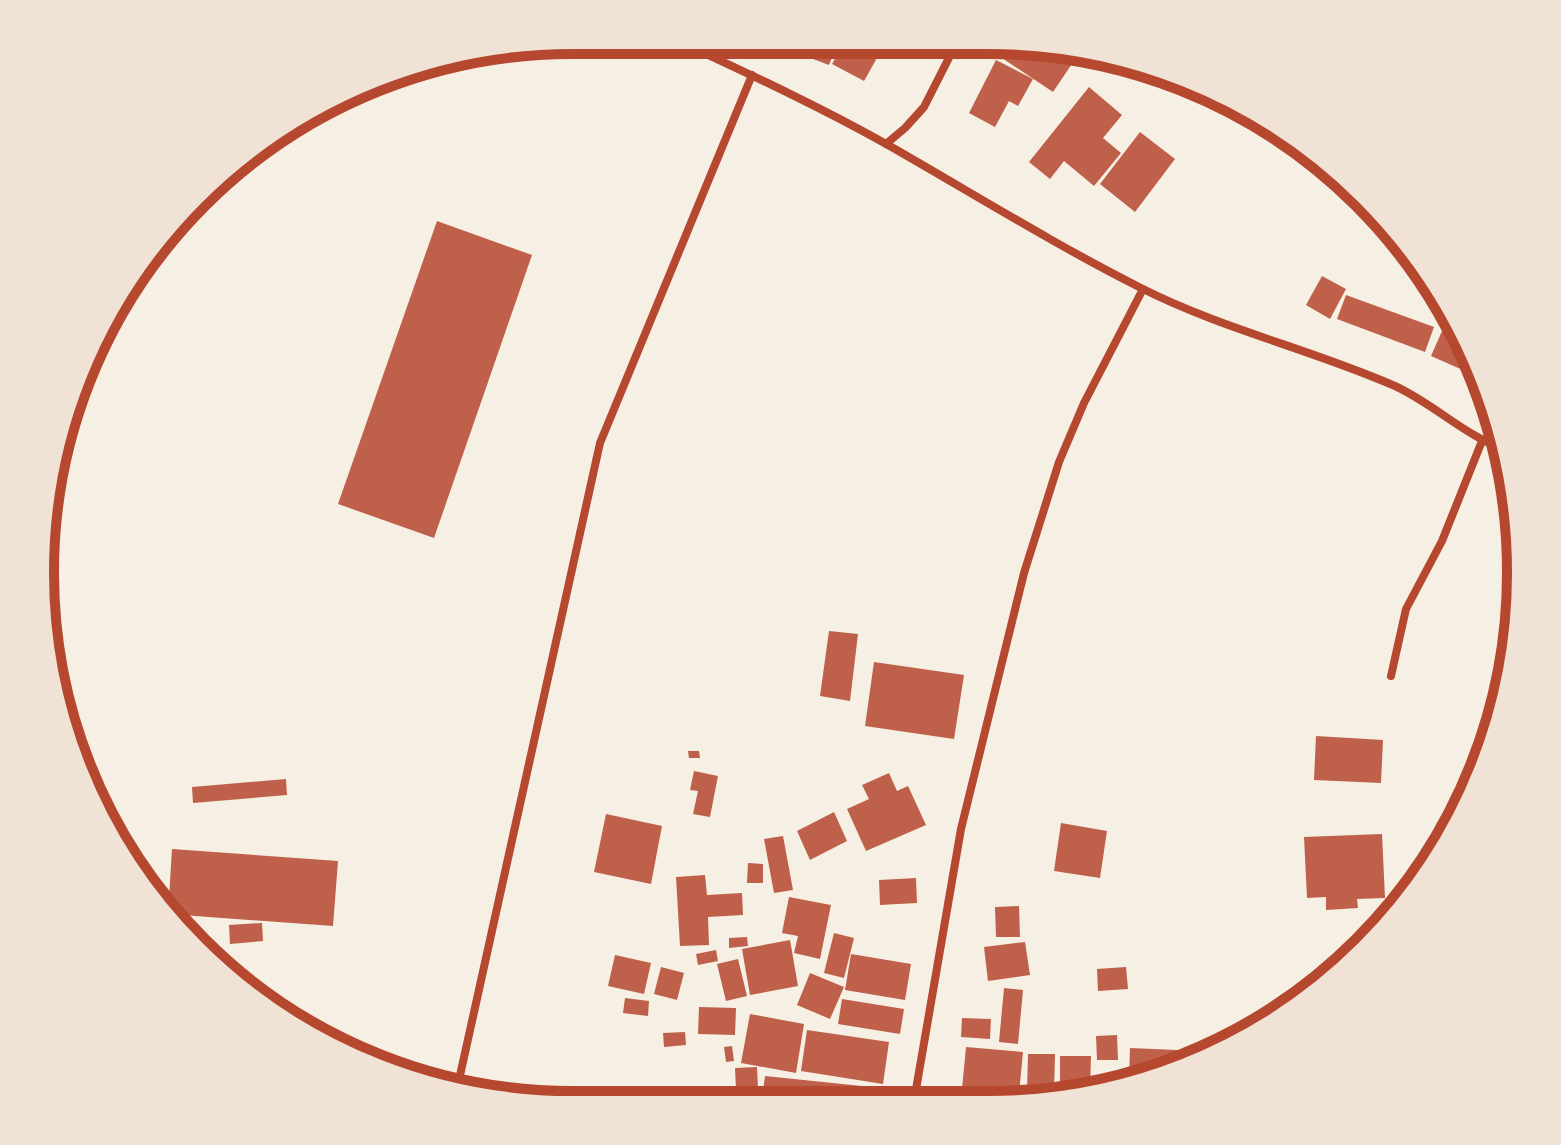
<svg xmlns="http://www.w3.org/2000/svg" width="1561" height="1145" font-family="Poppins,sans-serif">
<rect width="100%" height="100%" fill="#f6efe4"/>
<g fill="#bf614a">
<path d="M810 40H839L829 65 805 56Z"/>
<path d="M845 40H887L864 81 832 64Z"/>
<path d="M936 40H975L968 55Z"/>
<path d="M1008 43H1010L1080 52 1053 92 999 56Z"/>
<path d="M996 60 1033 79 1018 106 1009 101 995 127 969 113Z"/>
<path d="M1089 87 1122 115 1103 138 1121 153 1094 186 1064 161 1050 179 1029 162Z"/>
<path d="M1140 132 1175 159 1135 212 1100 184Z"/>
<path d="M437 221 532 255 434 538 338 504Z"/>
<path d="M1322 276 1346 289 1330 319 1306 305Z"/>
<path d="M1346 295 1434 327 1425 352 1337 319Z"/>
<path d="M1442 331 1468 342 1481 378 1431 356Z"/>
<path d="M829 631 858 634 850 701 820 696Z"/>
<path d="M874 662 964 675 954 739 865 726Z"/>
<path d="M1316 736 1383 740 1381 783 1314 780Z"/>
<path d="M688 751H699L700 758H689Z"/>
<path d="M694 771 718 776 710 817 693 814 698 791 690 790Z"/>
<path d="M889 773 897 791 908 786 926 825 866 851 847 809 869 799 862 785Z"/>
<path d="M286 779 287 795 193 803 192 787Z"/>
<path d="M834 812 847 841 810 860 797 831Z"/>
<path d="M606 814 662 826 651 884 594 872Z"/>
<path d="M1061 823 1107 831 1100 878 1054 871Z"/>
<path d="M1382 834 1385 898 1357 899 1358 908 1326 910V897L1307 898 1304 837Z"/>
<path d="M783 836 793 890 774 893 764 839Z"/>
<path d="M172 849 338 861 333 926 168 914Z"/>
<path d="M748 863 763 864V883H747Z"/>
<path d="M705 875 707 895 742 893 743 915 708 917 709 945 680 946 676 877Z"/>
<path d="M916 878 917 903 880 905 879 880Z"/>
<path d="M789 897 831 905 820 959 794 953 798 936 782 933Z"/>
<path d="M1019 906 1020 937H996L995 907Z"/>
<path d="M262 923 263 941 230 944 229 925Z"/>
<path d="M834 933 854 938 844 978 824 973Z"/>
<path d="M747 937 748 946 729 948V938Z"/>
<path d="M790 940 798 986 750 995 742 949Z"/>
<path d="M1025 942 1030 975 988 981 984 947Z"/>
<path d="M716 950 718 961 698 965 696 954Z"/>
<path d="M851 954 911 964 905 1000 845 990Z"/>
<path d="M615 955 651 963 644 994 608 986Z"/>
<path d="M738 959 747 996 726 1001 717 964Z"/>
<path d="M661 967 684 973 677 1000 654 994Z"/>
<path d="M1126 967 1128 989 1098 991 1097 969Z"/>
<path d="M810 973 844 987 830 1019 797 1005Z"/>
<path d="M1004 988 1023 990 1018 1044 999 1042Z"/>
<path d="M625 998 649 1001 648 1016 623 1013Z"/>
<path d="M842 999 904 1009 900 1034 838 1024Z"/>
<path d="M699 1007 736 1008 735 1035 698 1034Z"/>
<path d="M750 1014 804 1024 796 1073 741 1063Z"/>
<path d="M962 1018 991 1019 990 1039 961 1037Z"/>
<path d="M807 1030 889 1042 883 1084 801 1071Z"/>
<path d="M685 1032 686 1045 664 1047 663 1033Z"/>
<path d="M1117 1035 1118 1060H1097L1096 1036Z"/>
<path d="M732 1046 734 1061 726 1062 724 1047Z"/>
<path d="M966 1047 1023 1052 1019 1094 962 1089Z"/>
<path d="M1130 1048 1201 1051 1200 1060 1193 1064 1129 1081Z"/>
<path d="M1028 1054H1055L1054 1091H1027Z"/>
<path d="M1060 1056H1091L1090 1092 1060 1093Z"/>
<path d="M757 1067 758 1089 736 1090 735 1068Z"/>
<path d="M765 1076 881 1088 879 1102 763 1091Z"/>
<path d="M945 1094 1018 1098V1101H945Z"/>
</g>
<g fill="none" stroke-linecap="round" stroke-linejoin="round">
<g stroke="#b5482f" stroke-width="8">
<path d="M676 40C747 73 819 106 888 145 972 193 1054 244 1141 288 1222 329 1313 350 1395 386 1434 404 1464 435 1505 450"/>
<path d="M886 144 905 128 924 107 958 40"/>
<path d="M1391 676 1406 609 1442 541 1482 441"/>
<path d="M457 1089 600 443 752 75"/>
<path d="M914 1101 961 829 1024 573 1059 462 1084 403 1143 289"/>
</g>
<path stroke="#b5482f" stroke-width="22" d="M438 1087 580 1104"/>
</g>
<path d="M0 0H1561V1145H0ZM572 54H989A518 518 0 0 1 1507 572V573A518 518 0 0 1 989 1091H572A518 518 0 0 1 54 573V572A518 518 0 0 1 572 54Z" fill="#f1e2d6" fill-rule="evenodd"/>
<path fill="none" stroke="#b5482f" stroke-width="10" d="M572 54H989A518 518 0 0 1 1507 572V573A518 518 0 0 1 989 1091H572A518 518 0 0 1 54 573V572A518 518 0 0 1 572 54Z"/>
</svg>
